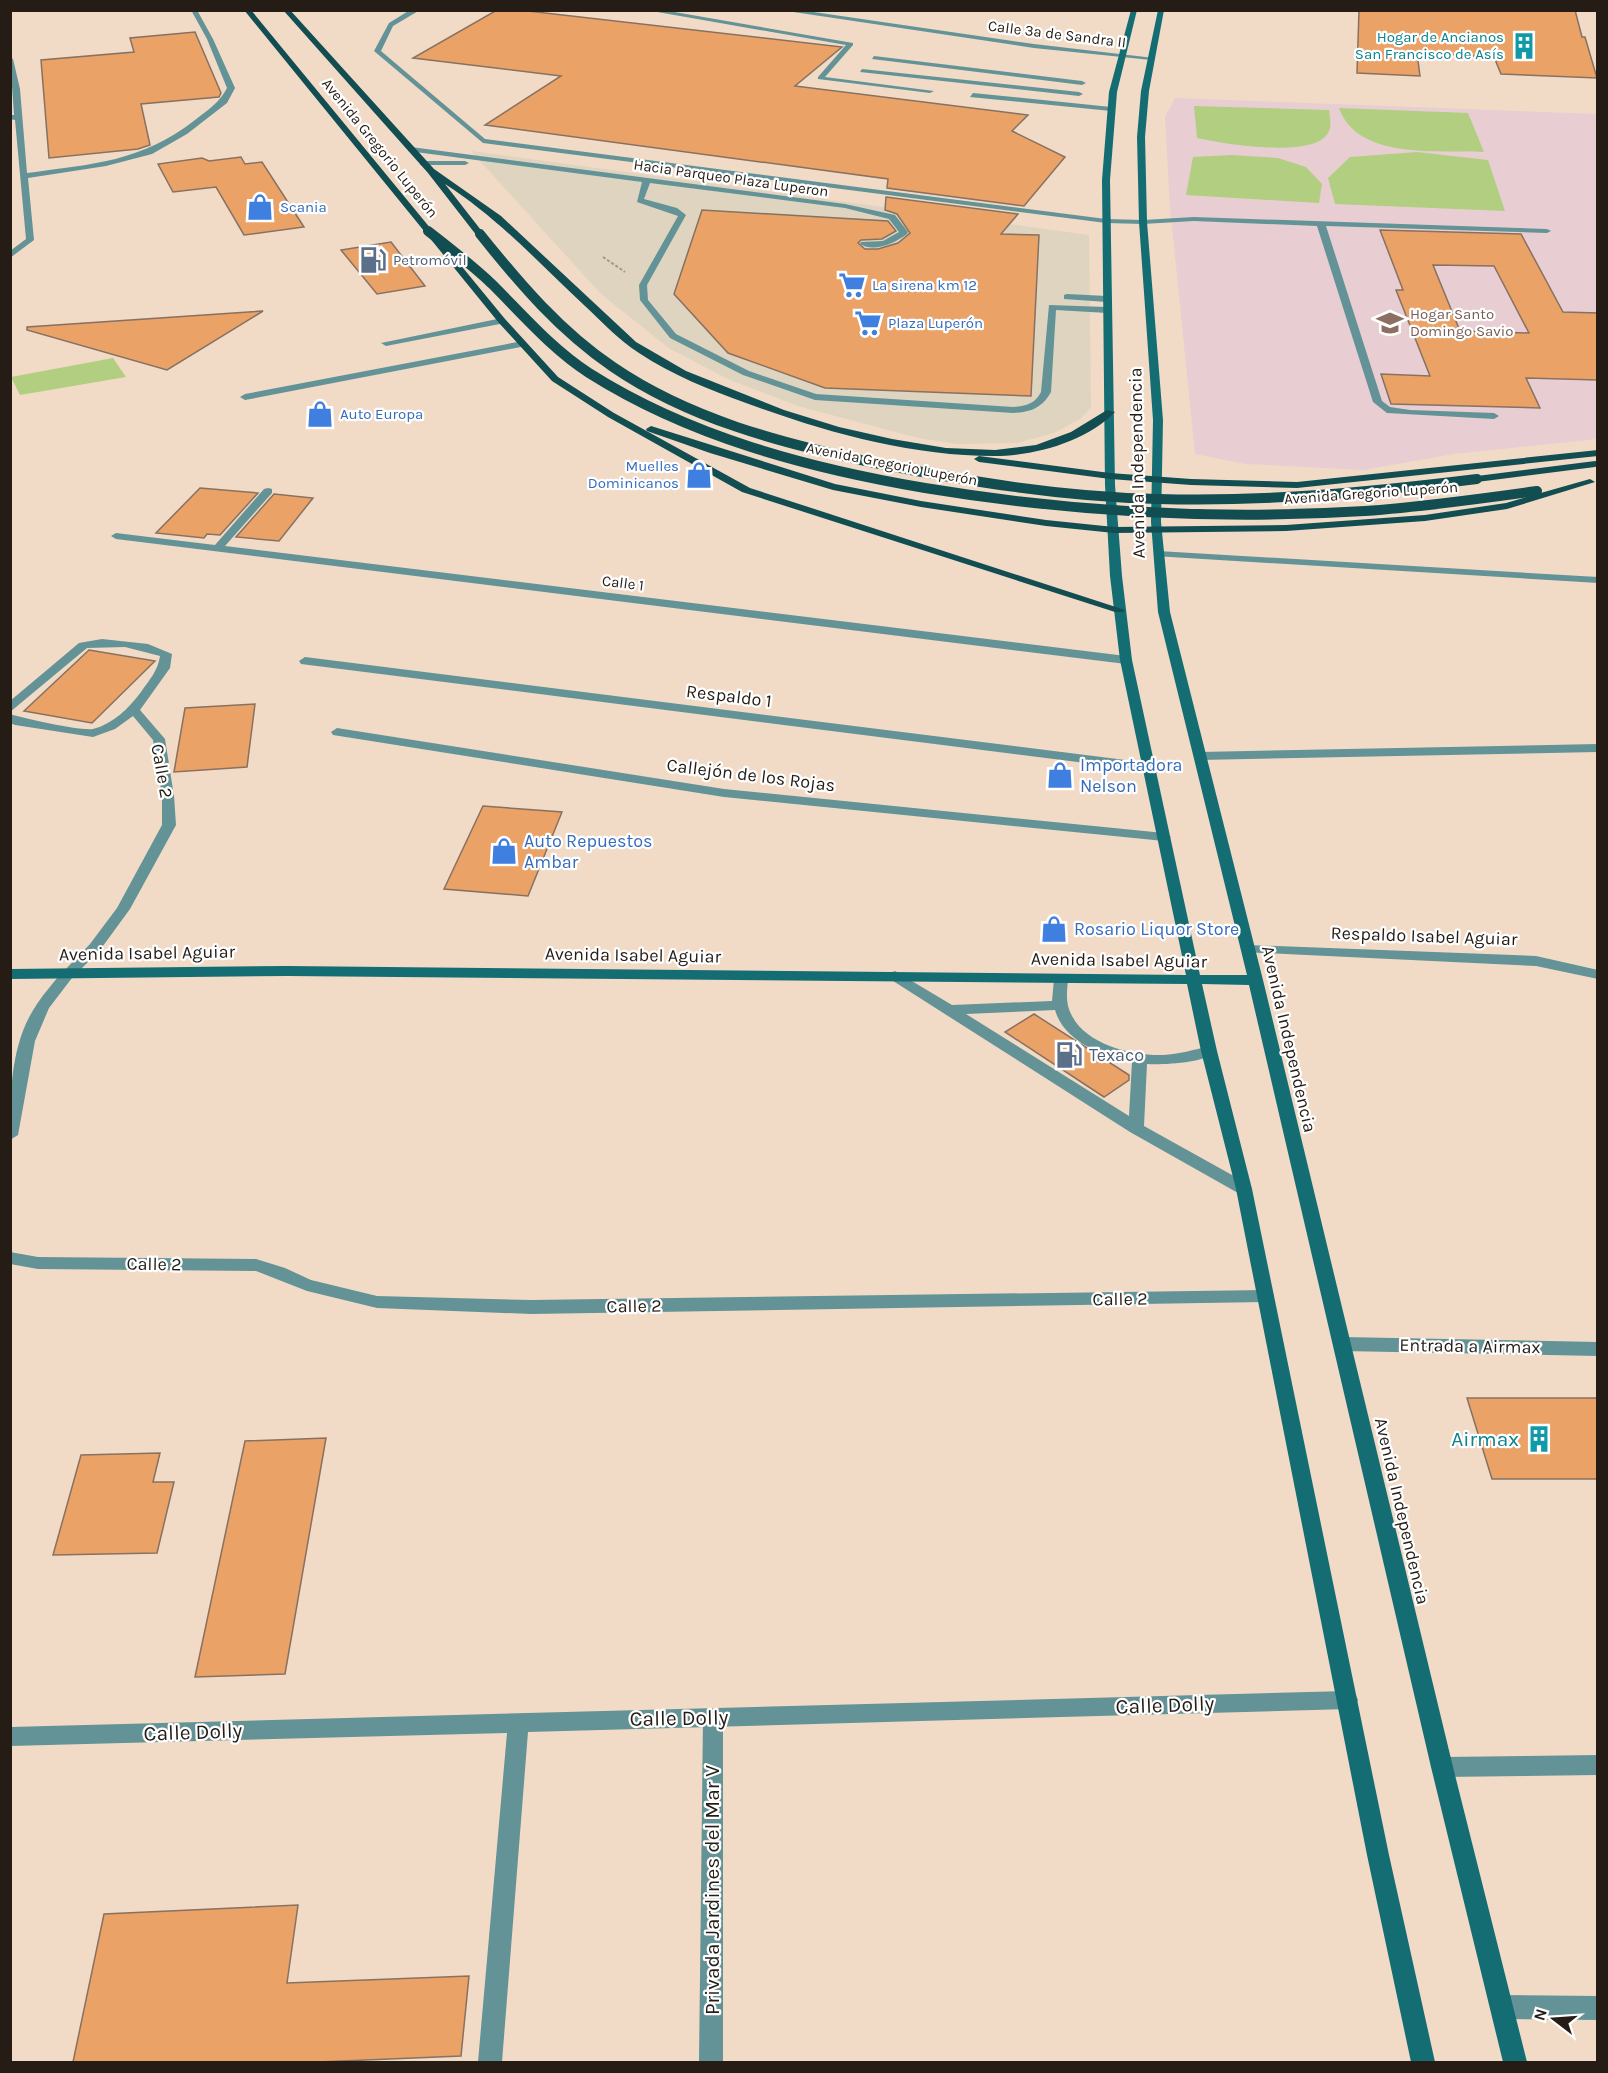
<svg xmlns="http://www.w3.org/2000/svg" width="1608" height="2073" font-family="Karla,sans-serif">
<rect width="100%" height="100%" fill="#f1dbc6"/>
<path fill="#ded4c0" d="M471 151 1089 235 1091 408 1080 419 1054 433 1017 443 957 444 918 438 798 406 732 381 670 349 601 294Z"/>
<path fill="#e8ced2" d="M1175 98 1597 114V439L1454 454 1363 470 1245 464 1195 454 1170 207 1165 117Z"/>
<g fill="#b2ce81">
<path d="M1194 106 1329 110C1330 119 1333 129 1325 137 1305 157 1223 144 1197 138Z"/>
<path d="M1339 108 1468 113 1484 152C1438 150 1357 160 1339 108Z"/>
<path d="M1417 152 1488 160 1505 211 1335 204 1328 178 1350 157Z"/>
<path d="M1231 155 1278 158 1306 167 1322 184 1319 203 1186 195 1193 157Z"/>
<path d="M113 358 126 377 20 395 11 377Z"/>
</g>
<g fill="#eba267" stroke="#877161" stroke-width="1.5" fill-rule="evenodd">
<path d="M497 10H519L842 47 795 86 1028 115 1012 131 1065 157 1024 206 887 188 888 179 485 125 561 76 413 58Z"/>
<path d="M1359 10H1575L1582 37H1585L1597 78 1501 74 1494 57 1417 53 1420 76 1357 73Z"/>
<path d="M195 32 221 93 219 97 141 104 150 145 138 149 49 158 41 60 134 52 130 38Z"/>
<path d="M241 157 245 164 262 162 304 227 244 235 216 187 173 192 158 164 202 158 209 161Z"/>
<path d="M886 197 1018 214 1001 234 1039 235 1031 396 825 388 728 353 674 294 702 210 888 221 896 231 882 239 861 240 858 243 865 249H878L898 243 910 233 897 214 885 210Z"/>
<path d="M1380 230 1521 234 1563 312 1598 313V380L1526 378 1540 408 1391 404 1381 374 1430 376 1396 290H1403ZM1433 265 1494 266 1529 333 1460 331Z"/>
<path d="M391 242 425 286 377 294 341 250Z"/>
<path d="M263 311 167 370 27 330V327Z"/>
<path d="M200 488 258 493 220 535 207 534 204 538 156 533Z"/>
<path d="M274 494 313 498 279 541 236 537Z"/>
<path d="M89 650 155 661 92 723 24 711Z"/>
<path d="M255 704 247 767 174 772 185 708Z"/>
<path d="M483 806 562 812 528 896 444 889Z"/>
<path d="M1034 1014 1129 1075V1080L1104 1097 1005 1032Z"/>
<path d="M1467 1398H1598V1479H1492Z"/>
<path d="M326 1438 285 1674 195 1677 245 1441Z"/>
<path d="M160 1453 153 1482H174L157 1553 53 1555 81 1455Z"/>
<path d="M298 1905 287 1983 469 1976 461 2056 318 2062H73L104 1914Z"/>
</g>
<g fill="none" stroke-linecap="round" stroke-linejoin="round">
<path stroke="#a89787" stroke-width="2" stroke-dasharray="3 2" stroke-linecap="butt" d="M603 257 625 272"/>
<g fill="#639396" fill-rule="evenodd">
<path d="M191 10H197L213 39 235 88 227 103 187 134 152 154 106 166 28 178 34 240 10 258V251L26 239 15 120 10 119V115H14L10 57 13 59 20 89 27 173C93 164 141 162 195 120 208 110 220 102 227 88L207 39Z"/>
<path d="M410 10H420L393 26 381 51 485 139 1106 219 1143 220 1194 217 1547 229 1551 231 1547 233 1326 226 1382 401 1390 407 1410 410 1494 413 1499 416 1494 419 1387 413 1373 402 1317 226 1194 221 1143 224 1106 223 483 143 374 51 389 23Z"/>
<path d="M646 10H663L853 43V45L825 77 934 91 930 93 818 79V77L846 45Z"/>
<path d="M874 56 1082 81 1086 83 1082 85 872 59Z"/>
<path d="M862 69 1079 92 1083 94 1079 96 860 72Z"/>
<path d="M973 93 1111 107 1115 109 1111 111 970 97Z"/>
<path d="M411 147 845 204 895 215 908 232 907 234C895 243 874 253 860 244L861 242 883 241 899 232 889 219 845 208 650 183 644 199 677 208 686 215 647 285 648 300 676 334 749 371 816 394 1013 407C1026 406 1035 404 1041 392L1049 305 1107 307 1111 310 1107 313 1056 310 1051 392C1042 408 1031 412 1013 413L815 400 743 375 670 338 640 300 639 285 678 216 637 202 642 182 408 151V147Z"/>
<path d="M423 161H465L469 163 465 165H420V161Z"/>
<path d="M1067 294 1107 296 1111 299 1107 302 1064 299V295Z"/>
<path d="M502 318 505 319V323L386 346 381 343Z"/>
<path d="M523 341 526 342V346L245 400 240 397 245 394Z"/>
<path d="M1158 551 1598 577V583L1154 556V552Z"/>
<path d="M102 639 148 644 172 654 170 668 140 710 165 739 174 796 176 825 130 909 100 950 73 977 68 979 61 974 90 944 117 908 162 825V796L153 740 133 716 115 729 93 737 15 725 10 723V714C26 719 80 731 93 729 113 724 129 708 141 692 149 680 158 671 160 656L125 647 87 648 10 712V701L79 643Z"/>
<path d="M1598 744V752L1200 760 1194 756 1200 752Z"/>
<path d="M895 971 952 1005 1052 1001 1054 979 1061 974 1068 979C1067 992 1065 1004 1072 1016 1087 1045 1133 1056 1163 1055 1179 1054 1194 1050 1209 1046L1214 1047 1217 1051C1207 1063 1162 1065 1147 1064L1144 1126 1250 1185 1252 1189 1250 1193H1238L1130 1132 890 979 888 976 890 973ZM1055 1010C1064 1042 1103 1056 1132 1062L1129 1116 966 1014Z"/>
<path d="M1342 1337 1598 1342V1356L1342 1351 1336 1349 1333 1344 1336 1339Z"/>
<path d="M713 1709 720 1711 723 1718V2062H699L703 1718 706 1711Z"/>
<path d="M1502 1995 1598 1996V2020L1502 2019 1494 2015 1490 2007 1494 1999Z"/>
</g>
<g fill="#639396" fill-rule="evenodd">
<path d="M780 10H800L1034 44 1154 58 1151 60 1034 48Z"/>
<path d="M268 488 272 489V493L225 546 1126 656 1132 660 1126 664 116 539 111 536 116 533 215 545 264 489Z"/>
<path d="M305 657 1149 763 1155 767 1149 771 301 664 299 661Z"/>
<path d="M337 728 724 789 1164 833 1171 837 1164 841 724 797 333 735 331 732Z"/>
<path d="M1248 945 1536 956 1598 970V979L1536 966 1243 952 1241 949Z"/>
<path d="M68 969 75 974 49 1008 35 1041 18 1135 10 1140C10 1095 10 1043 37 1004 45 992 54 982 63 971Z"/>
<path d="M10 1252 38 1257 256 1259 285 1268 311 1280 377 1296 531 1300 1265 1290 1271 1291 1274 1296 1271 1301 1265 1302 531 1314 377 1308 307 1291 256 1271 38 1269 10 1264Z"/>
<path d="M1348 1691 1355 1693 1358 1700 1355 1707 1348 1709 528 1732 502 2062H478L507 1733 10 1746V1727Z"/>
<path d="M1598 1755V1775L1442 1777 1435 1774 1431 1767 1435 1760 1442 1757Z"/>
</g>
<path fill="#146d73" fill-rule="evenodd" d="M1131 10H1137L1117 92 1110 180 1115 485 1122 576 1132 660 1200 975H1247L1158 612 1151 522 1153 420 1139 222 1137 137 1141 91 1158 10H1164L1149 91 1145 137 1147 222 1163 420 1161 522 1170 612 1263 980 1453 1767 1527 2062H1503L1431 1767 1249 985 1202 984 1217 1051 1252 1189 1389 1855 1435 2062H1411L1367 1855 1236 1189 1201 1051 1187 984 287 976 10 979V969L287 966 1186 975 1120 660 1110 576 1105 485 1102 180 1109 92Z"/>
<g fill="#124d51" fill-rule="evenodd">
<path d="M244 10H251L505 319 558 377 614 413 750 488 1125 610 1123 612H1115L742 492 608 417 552 381 499 323Z"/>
<path d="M283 10H290L434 169 501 216 636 342 686 371 784 410 839 427 892 439 946 448 995 450 1036 445 1071 432 1107 410 1115 412C1086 442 1034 456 994 456 910 456 825 432 746 403 710 390 672 375 639 353 619 340 602 322 585 306 539 263 498 218 445 184L484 234 477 236 428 173Z"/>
<path d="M651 426 835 484 921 501 1046 520 1114 527 1286 525 1425 515 1506 503 1590 479 1595 482 1507 509 1425 521 1286 531 1114 533 1046 526 921 507 833 490 710 453 647 431 646 429Z"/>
<path d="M1598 450V456L1297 488 1191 485 1110 479 979 462 974 459 979 456 1110 473 1191 479 1297 482Z"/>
<path d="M1595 461 1598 462V466L1595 467 1477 482 1472 479 1477 476Z"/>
</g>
<g stroke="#124d51" stroke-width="10">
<path d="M428 231C450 248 472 265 492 284 523 315 552 349 589 373 690 437 808 468 925 488 1070 512 1219 520 1365 511 1423 507 1480 499 1537 491"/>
<path d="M480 234C520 284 560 331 613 367 689 419 781 443 870 462 965 481 1062 497 1159 499 1266 502 1371 492 1477 479"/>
</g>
</g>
<defs>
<symbol id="building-bare" viewBox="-9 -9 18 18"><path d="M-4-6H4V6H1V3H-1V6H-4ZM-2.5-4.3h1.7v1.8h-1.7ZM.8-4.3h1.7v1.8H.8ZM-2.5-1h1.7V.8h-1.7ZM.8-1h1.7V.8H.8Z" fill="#0f9aa8" stroke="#fff" stroke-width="2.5" paint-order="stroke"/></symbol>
<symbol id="shop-bare" viewBox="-9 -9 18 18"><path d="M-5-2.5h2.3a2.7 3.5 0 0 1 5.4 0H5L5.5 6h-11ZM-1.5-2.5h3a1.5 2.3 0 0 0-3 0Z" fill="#3f7fe0" stroke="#fff" stroke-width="2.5" paint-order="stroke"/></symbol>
<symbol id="fuel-bare" viewBox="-9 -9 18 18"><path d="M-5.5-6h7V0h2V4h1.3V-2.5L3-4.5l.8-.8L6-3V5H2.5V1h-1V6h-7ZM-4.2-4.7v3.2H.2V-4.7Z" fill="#5c6f8a" stroke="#fff" stroke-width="2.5" paint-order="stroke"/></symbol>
<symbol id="supermarket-bare" viewBox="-9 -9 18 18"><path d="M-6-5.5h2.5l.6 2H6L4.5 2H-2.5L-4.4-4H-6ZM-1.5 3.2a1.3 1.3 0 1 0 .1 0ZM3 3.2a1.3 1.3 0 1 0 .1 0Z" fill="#3f7fe0" stroke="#fff" stroke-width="2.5" paint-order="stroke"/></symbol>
<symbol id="school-bare" viewBox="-9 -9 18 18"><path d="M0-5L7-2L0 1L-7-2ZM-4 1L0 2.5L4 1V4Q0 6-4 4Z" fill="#8d6e63" stroke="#fff" stroke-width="2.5" paint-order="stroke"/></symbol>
</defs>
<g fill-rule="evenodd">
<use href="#building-bare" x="1505" y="27" width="38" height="38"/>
<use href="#shop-bare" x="241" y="188" width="38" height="38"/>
<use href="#fuel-bare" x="354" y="241" width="38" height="38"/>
<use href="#supermarket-bare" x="833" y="266" width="38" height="38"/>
<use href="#supermarket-bare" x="849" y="304" width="38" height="38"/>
<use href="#school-bare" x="1371" y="304" width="38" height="38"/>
<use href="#shop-bare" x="301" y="395" width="38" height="38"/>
<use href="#shop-bare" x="680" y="456" width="38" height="38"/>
<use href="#shop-bare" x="1041" y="756" width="38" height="38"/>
<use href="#shop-bare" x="485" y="832" width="38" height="38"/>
<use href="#shop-bare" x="1035" y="910" width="38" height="38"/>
<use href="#fuel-bare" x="1050" y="1036" width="38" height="38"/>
<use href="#building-bare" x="1520" y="1420" width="38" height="38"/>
</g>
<g text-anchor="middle" stroke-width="4.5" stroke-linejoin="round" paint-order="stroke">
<g font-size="15" fill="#241c15" stroke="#fff">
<text transform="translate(1057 34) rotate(7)" y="5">Calle 3a de Sandra II</text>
<text transform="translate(380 148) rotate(51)" y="5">Avenida Gregorio Luperón</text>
<text transform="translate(731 178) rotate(8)" y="5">Hacia Parqueo Plaza Luperon</text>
<text transform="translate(892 464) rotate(11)" y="5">Avenida Gregorio Luperón</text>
<text transform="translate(1371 493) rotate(-4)" y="5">Avenida Gregorio Luperón</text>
<text transform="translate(623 583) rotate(7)" y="5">Calle 1</text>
</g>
<g font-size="15" fill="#0d838f" stroke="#fff" text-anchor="end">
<text x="1504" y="42">Hogar de Ancianos<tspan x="1504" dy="17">San Francisco de Asís</tspan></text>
</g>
<g font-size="15" fill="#366cbe" stroke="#fff" text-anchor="start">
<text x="280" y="212">Scania</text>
<text x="872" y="290">La sirena km 12</text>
<text x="888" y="328">Plaza Luperón</text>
<text x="340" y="419">Auto Europa</text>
<text x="679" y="471" text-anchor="end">Muelles<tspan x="679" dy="17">Dominicanos</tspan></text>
</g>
<g font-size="15" fill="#4e5e75" stroke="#fff" text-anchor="start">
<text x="393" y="265">Petromóvil</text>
</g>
<g font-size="15" fill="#785e54" stroke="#fff" text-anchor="start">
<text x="1410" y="319">Hogar Santo<tspan x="1410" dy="17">Domingo Savio</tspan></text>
</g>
<g font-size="18" fill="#241c15" stroke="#fff">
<text transform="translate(1137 463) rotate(-91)" y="6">Avenida Independencia</text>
<text transform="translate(729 696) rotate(7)" y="6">Respaldo 1</text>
<text transform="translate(162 771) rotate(80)" y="6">Calle 2</text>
<text transform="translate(751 775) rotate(7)" y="6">Callejón de los Rojas</text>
<text transform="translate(1424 936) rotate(2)" y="6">Respaldo Isabel Aguiar</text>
<text transform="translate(147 953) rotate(-1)" y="6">Avenida Isabel Aguiar</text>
<text transform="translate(633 955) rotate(1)" y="6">Avenida Isabel Aguiar</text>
<text transform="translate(1119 960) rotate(1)" y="6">Avenida Isabel Aguiar</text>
<text transform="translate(1289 1039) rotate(77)" y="6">Avenida Independencia</text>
<text transform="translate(154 1264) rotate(1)" y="6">Calle 2</text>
<text transform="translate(1120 1299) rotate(-1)" y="6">Calle 2</text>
<text transform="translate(634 1306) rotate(-1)" y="6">Calle 2</text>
<text transform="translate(1470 1346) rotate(1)" y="6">Entrada a Airmax</text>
<text transform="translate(1402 1511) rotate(77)" y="6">Avenida Independencia</text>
</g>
<g font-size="18" fill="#366cbe" stroke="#fff" text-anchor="start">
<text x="1080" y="771">Importadora<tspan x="1080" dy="21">Nelson</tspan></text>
<text x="524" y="847">Auto Repuestos<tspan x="524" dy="21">Ambar</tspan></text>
<text x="1074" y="935">Rosario Liquor Store</text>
</g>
<g font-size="18" fill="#4e5e75" stroke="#fff" text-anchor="start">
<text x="1089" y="1061">Texaco</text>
</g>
<g font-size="21" fill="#0d838f" stroke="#fff" text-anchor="end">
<text x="1519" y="1446">Airmax</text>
</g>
<g font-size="21" fill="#241c15" stroke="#fff">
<text transform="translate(1165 1705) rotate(-2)" y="7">Calle Dolly</text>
<text transform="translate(679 1718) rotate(-1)" y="7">Calle Dolly</text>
<text transform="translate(193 1732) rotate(-2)" y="7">Calle Dolly</text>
<text transform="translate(712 1890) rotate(-90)" y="7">Privada Jardines del Mar V</text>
</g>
</g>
<rect width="1608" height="2073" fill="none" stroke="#241c15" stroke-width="24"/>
<g transform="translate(1554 2019) rotate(287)" stroke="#ffffff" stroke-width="4.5" paint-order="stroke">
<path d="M0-4.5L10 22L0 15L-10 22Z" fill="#241c15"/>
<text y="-9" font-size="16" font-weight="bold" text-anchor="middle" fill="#241c15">N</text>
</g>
</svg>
